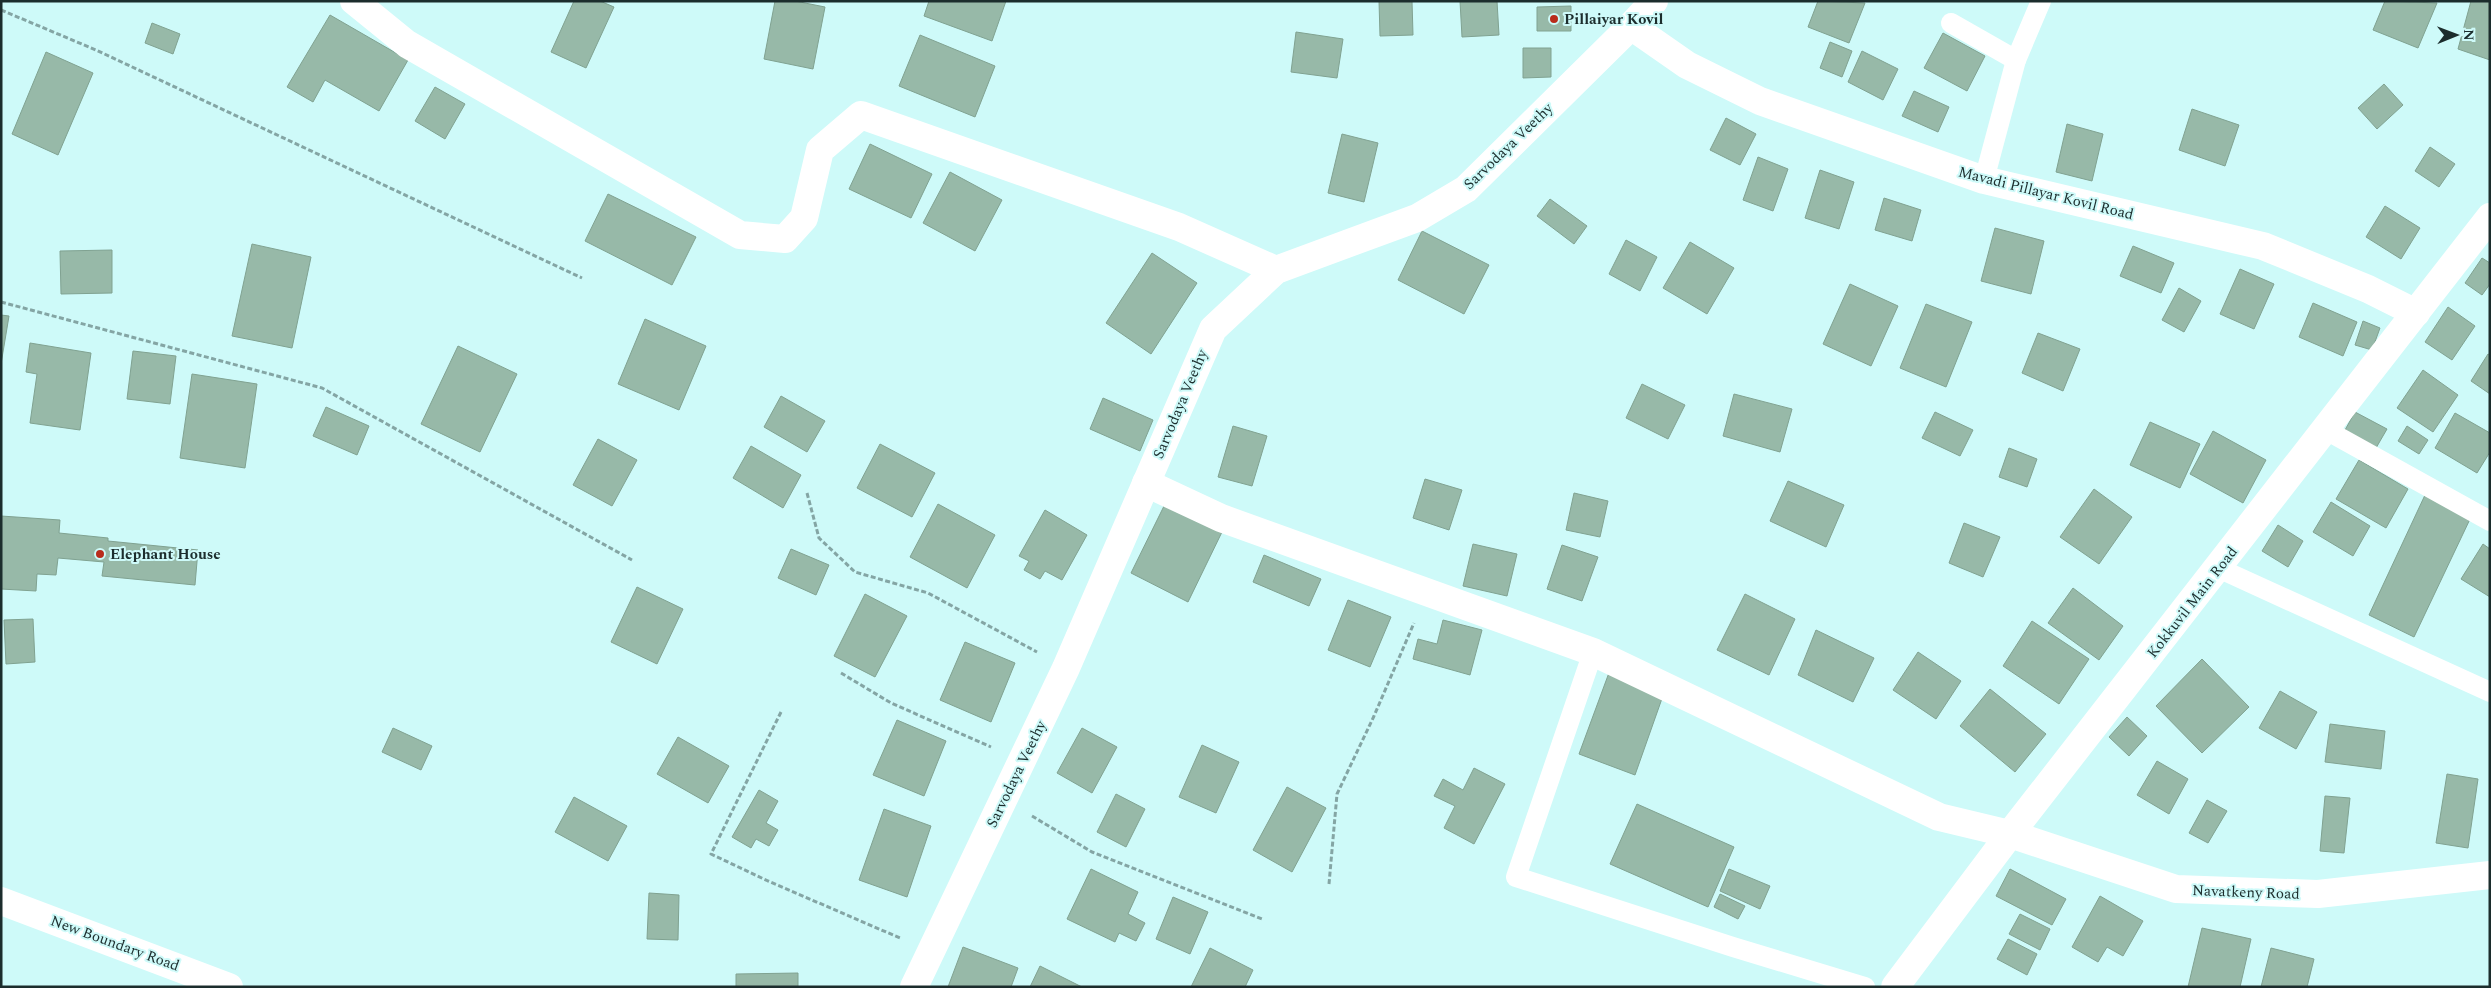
<svg xmlns="http://www.w3.org/2000/svg" width="2491" height="988" font-family="Spectral,serif">
<rect width="100%" height="100%" fill="#cefaf9"/>
<g fill="#97b9a8" stroke="#80a291">
<path d="M574 1H600L614 7 586 68 551 52Z"/>
<path d="M775 1H795L825 7 813 69 764 59Z"/>
<path d="M929 1H1006L992 41 924 16Z"/>
<path d="M1379 1H1412L1413 35 1380 36Z"/>
<path d="M1460 1H1497L1499 35 1462 37Z"/>
<path d="M1818 1 1865 3 1849 43 1808 27Z"/>
<path d="M2385 1 2437 3 2418 48 2373 30Z"/>
<path d="M2471 1H2490V60L2458 49Z"/>
<path d="M1571 6V31H1537V7Z"/>
<path d="M330 15 408 60 379 111 325 80 313 102 287 87Z"/>
<path d="M152 23 180 34 173 54 145 43Z"/>
<path d="M1296 32 1343 39 1337 78 1291 72Z"/>
<path d="M1943 33 1985 56 1967 91 1924 68Z"/>
<path d="M920 35 995 66 975 117 899 86Z"/>
<path d="M1830 42 1852 51 1842 77 1820 68Z"/>
<path d="M1523 48H1551V77L1523 78Z"/>
<path d="M1862 51 1898 69 1883 100 1848 82Z"/>
<path d="M46 52 93 73 58 155 12 134Z"/>
<path d="M2384 84 2403 105 2377 129 2358 108Z"/>
<path d="M435 87 465 104 445 139 415 121Z"/>
<path d="M1914 91 1949 107 1938 132 1902 116Z"/>
<path d="M2192 109 2239 125 2225 166 2179 150Z"/>
<path d="M1726 118 1756 134 1740 165 1710 150Z"/>
<path d="M2067 124 2103 134 2092 181 2056 172Z"/>
<path d="M1342 134 1378 143 1364 202 1328 193Z"/>
<path d="M870 144 932 174 911 218 849 189Z"/>
<path d="M2430 147 2455 164 2439 187 2415 171Z"/>
<path d="M1758 157 1788 169 1773 211 1743 200Z"/>
<path d="M1820 170 1854 182 1839 229 1805 218Z"/>
<path d="M950 172 1002 200 975 251 923 223Z"/>
<path d="M608 194 696 237 672 285 585 241Z"/>
<path d="M1884 198 1921 210 1912 241 1875 230Z"/>
<path d="M1550 199 1587 226 1574 244 1537 216Z"/>
<path d="M2385 206 2420 228 2401 259 2366 237Z"/>
<path d="M1995 228 2044 241 2031 294 1981 281Z"/>
<path d="M1422 231 1489 265 1464 314 1398 280Z"/>
<path d="M1626 240 1657 257 1640 291 1609 274Z"/>
<path d="M1690 242 1734 268 1707 314 1663 288Z"/>
<path d="M252 244 311 257 292 348 232 336Z"/>
<path d="M2133 246 2174 263 2161 293 2120 276Z"/>
<path d="M112 250V293L61 294 60 251Z"/>
<path d="M1152 253 1197 283 1151 354 1106 323Z"/>
<path d="M2482 258 2490 263V284L2482 295 2465 283Z"/>
<path d="M2240 269 2274 284 2254 329 2220 314Z"/>
<path d="M1850 284 1898 306 1871 366 1823 344Z"/>
<path d="M2179 288 2201 301 2184 332 2162 320Z"/>
<path d="M2313 303 2357 322 2343 356 2299 337Z"/>
<path d="M1926 304 1972 322 1946 387 1900 368Z"/>
<path d="M2448 307 2475 326 2452 360 2425 342Z"/>
<path d="M1 315 9 316 1 364Z"/>
<path d="M645 319 706 346 679 410 618 384Z"/>
<path d="M2363 321 2380 328 2372 350 2355 345Z"/>
<path d="M2038 333 2080 349 2063 391 2022 373Z"/>
<path d="M30 343 91 353 80 430 30 423 37 374 26 372Z"/>
<path d="M458 346 517 374 480 452 421 424Z"/>
<path d="M133 351 176 356 170 404 127 399Z"/>
<path d="M2488 354 2490 355V394L2471 381Z"/>
<path d="M2423 370 2458 395 2433 432 2397 408Z"/>
<path d="M192 374 257 384 245 468 180 458Z"/>
<path d="M1642 384 1685 405 1668 439 1626 418Z"/>
<path d="M1734 394 1792 409 1780 452 1723 436Z"/>
<path d="M781 396 825 421 807 452 764 427Z"/>
<path d="M1103 398 1153 420 1140 451 1090 429Z"/>
<path d="M326 407 369 426 357 455 313 436Z"/>
<path d="M1935 412 1973 430 1960 456 1922 438Z"/>
<path d="M2355 412 2387 429 2376 448 2345 430Z"/>
<path d="M2455 413 2490 433V452L2477 473 2435 448Z"/>
<path d="M2150 422 2200 444 2180 488 2130 465Z"/>
<path d="M1233 426 1267 436 1252 486 1218 477Z"/>
<path d="M2407 426 2428 440 2419 454 2398 441Z"/>
<path d="M2213 431 2266 460 2243 503 2190 474Z"/>
<path d="M598 439 637 460 612 506 573 485Z"/>
<path d="M880 444 935 473 912 517 857 488Z"/>
<path d="M751 446 801 475 783 508 733 478Z"/>
<path d="M2009 448 2037 459 2027 487 1999 477Z"/>
<path d="M2359 460 2408 489 2386 528 2336 499Z"/>
<path d="M1425 479 1462 490 1449 530 1413 518Z"/>
<path d="M1788 481 1844 505 1826 547 1770 521Z"/>
<path d="M2094 489 2132 517 2099 564 2060 537Z"/>
<path d="M1574 493 1608 501 1600 537 1566 530Z"/>
<path d="M2425 495 2471 517 2414 637 2369 615Z"/>
<path d="M2331 502 2370 526 2353 556 2313 532Z"/>
<path d="M938 504 995 535 967 588 910 557Z"/>
<path d="M1165 504 1222 532 1188 602 1131 573Z"/>
<path d="M1045 510 1087 535 1062 580 1045 571 1040 579 1024 570 1029 561 1019 556Z"/>
<path d="M1 516 60 520 59 533 108 538V541L198 550 195 585 102 576 104 562 58 558 56 575 37 574 36 591 1 589Z"/>
<path d="M1964 523 2000 537 1983 577 1949 563Z"/>
<path d="M2278 525 2303 541 2288 567 2262 551Z"/>
<path d="M1473 544 1517 554 1507 596 1463 586Z"/>
<path d="M2483 544 2490 549V597L2461 579Z"/>
<path d="M1562 545 1598 557 1582 601 1547 589Z"/>
<path d="M791 549 829 565 816 595 778 578Z"/>
<path d="M1264 555 1321 579 1309 606 1253 582Z"/>
<path d="M637 587 683 609 657 664 611 642Z"/>
<path d="M2073 588 2123 626 2099 660 2048 623Z"/>
<path d="M865 594 907 616 875 677 834 656Z"/>
<path d="M1745 594 1795 619 1769 675 1717 650Z"/>
<path d="M1348 600 1391 617 1370 667 1328 650Z"/>
<path d="M33 619 35 662 6 664 4 620Z"/>
<path d="M1443 620 1482 630 1470 675 1413 659 1418 639 1437 644Z"/>
<path d="M2032 621 2089 659 2059 704 2003 666Z"/>
<path d="M1816 630 1874 658 1853 702 1798 675Z"/>
<path d="M965 642 1015 663 991 722 940 700Z"/>
<path d="M1918 652 1961 681 1936 719 1893 690Z"/>
<path d="M2202 659 2249 707 2202 753 2156 706Z"/>
<path d="M1610 670 1665 690 1635 775 1579 754Z"/>
<path d="M1990 689 2046 734 2015 772 1960 726Z"/>
<path d="M2280 691 2317 712 2296 749 2259 728Z"/>
<path d="M2127 717 2147 736 2129 756 2109 737Z"/>
<path d="M897 720 946 741 924 796 873 775Z"/>
<path d="M2330 724 2385 731 2381 769 2325 762Z"/>
<path d="M393 728 432 746 421 770 382 752Z"/>
<path d="M1082 728 1117 747 1092 793 1057 773Z"/>
<path d="M678 737 729 766 708 803 657 774Z"/>
<path d="M1202 745 1239 762 1216 813 1179 797Z"/>
<path d="M2157 761 2188 779 2169 814 2137 795Z"/>
<path d="M1474 768 1505 784 1474 844 1444 828 1455 806 1434 796 1443 779 1463 790Z"/>
<path d="M2447 774 2478 779 2468 848 2436 843Z"/>
<path d="M1287 787 1326 808 1292 872 1253 850Z"/>
<path d="M759 790 778 801 766 823 778 830 769 846 756 839 751 848 732 837Z"/>
<path d="M1116 794 1145 809 1126 847 1097 832Z"/>
<path d="M2325 796 2350 798 2344 853 2320 851Z"/>
<path d="M574 797 627 826 608 861 555 832Z"/>
<path d="M2207 800 2227 811 2208 843 2189 833Z"/>
<path d="M1637 804 1734 847 1708 907 1610 864Z"/>
<path d="M884 809 931 826 907 897 859 880Z"/>
<path d="M1091 869 1138 892 1128 914 1145 923 1136 941 1119 933 1115 942 1067 919Z"/>
<path d="M1729 869 1770 886 1760 909 1720 891Z"/>
<path d="M2010 869 2066 899 2052 925 1996 896Z"/>
<path d="M649 893 679 895 678 940 647 939Z"/>
<path d="M1720 894 1745 906 1738 919 1714 907Z"/>
<path d="M2100 896 2143 921 2123 956 2107 947 2098 962 2072 947Z"/>
<path d="M1173 897 1208 912 1190 954 1156 939Z"/>
<path d="M2020 914 2050 929 2040 950 2009 934Z"/>
<path d="M2202 928 2251 939 2240 987H2188Z"/>
<path d="M2008 939 2037 954 2027 975 1997 959Z"/>
<path d="M963 947 1018 968 1011 987H948Z"/>
<path d="M1210 948 1253 970 1245 987H1191Z"/>
<path d="M2271 948 2314 959 2307 987H2261Z"/>
<path d="M1040 966 1082 987H1030Z"/>
<path d="M798 973V987H736V974Z"/>
</g>
<g fill="none" stroke-linecap="round" stroke-linejoin="round">
<g stroke="#84a5a4" stroke-width="3" stroke-dasharray="5 2.5" stroke-linecap="butt">
<path d="M1 10 96 50 582 278"/>
<path d="M1 302 322 388 632 560"/>
<path d="M807 493 819 538 855 572 928 593 1037 652"/>
<path d="M841 673 891 703 991 747"/>
<path d="M781 712 711 854 768 881 900 938"/>
<path d="M1032 816 1092 852 1262 919"/>
<path d="M1329 884 1337 794 1374 716 1414 623"/>
</g>
<g stroke="#fff" stroke-width="20">
<path d="M1951 23 2016 60 1984 180"/>
<path d="M2016 60 2041 1"/>
<path d="M2326 430 2490 521"/>
<path d="M2218 568 2490 692"/>
<path d="M1593 652 1516 877 1733 947 1865 987"/>
</g>
<g stroke="#fff" stroke-width="28">
<path d="M354 1 407 44 740 235 785 239 804 218 820 150 861 115 1179 227 1276 270"/>
<path d="M1631 26 1687 65 1760 101 1984 180 2263 246 2368 289 2416 313"/>
<path d="M1146 483 1221 518 1593 652 1939 817 2010 834 2176 889 2318 894 2490 875"/>
<path d="M914 987 1066 668 1213 329 1276 270 1417 218 1466 189 1631 26 1654 1"/>
<path d="M1895 987 2010 834 2490 217"/>
</g>
<path stroke="#fff" stroke-width="28" d="M1 901 229 987"/>
</g>
<g fill="#b92c1c" stroke="#cefaf9" stroke-width="2">
<circle cx="1554" cy="19" r="5"/>
<circle cx="100" cy="554" r="5"/>
</g>
<g text-anchor="middle" stroke-width="4" stroke-linejoin="round" paint-order="stroke">
<g font-size="15" font-weight="bold" fill="#1c2d2d" stroke="#cefaf9" text-anchor="start">
<text x="1564" y="24">Pillaiyar Kovil</text>
<text x="110" y="559">Elephant House</text>
</g>
<g font-size="15" fill="#1c2d2d" stroke="#cefaf9">
<text transform="translate(1508 146) rotate(-44)" y="5">Sarvodaya Veethy</text>
<text transform="translate(2046 193) rotate(14)" y="5">Mavadi Pillayar Kovil Road</text>
<text transform="translate(1180 404) rotate(-67)" y="5">Sarvodaya Veethy</text>
<text transform="translate(2192 602) rotate(-52)" y="5">Kokkuvil Main Road</text>
<text transform="translate(1016 774) rotate(-64)" y="5">Sarvodaya Veethy</text>
<text transform="translate(2246 892) rotate(2)" y="5">Navatkeny Road</text>
<text transform="translate(115 943) rotate(20)" y="5">New Boundary Road</text>
</g>
</g>
<rect width="2491" height="988" fill="none" stroke="#1c2d2d" stroke-width="5"/>
<g transform="translate(2456 35) rotate(89)" stroke="#cefaf9" stroke-width="4" paint-order="stroke">
<path d="M0-4L9 19L0 12L-9 19Z" fill="#1c2d2d"/>
<text y="-8" font-size="14" font-weight="bold" text-anchor="middle" fill="#1c2d2d">N</text>
</g>
</svg>
